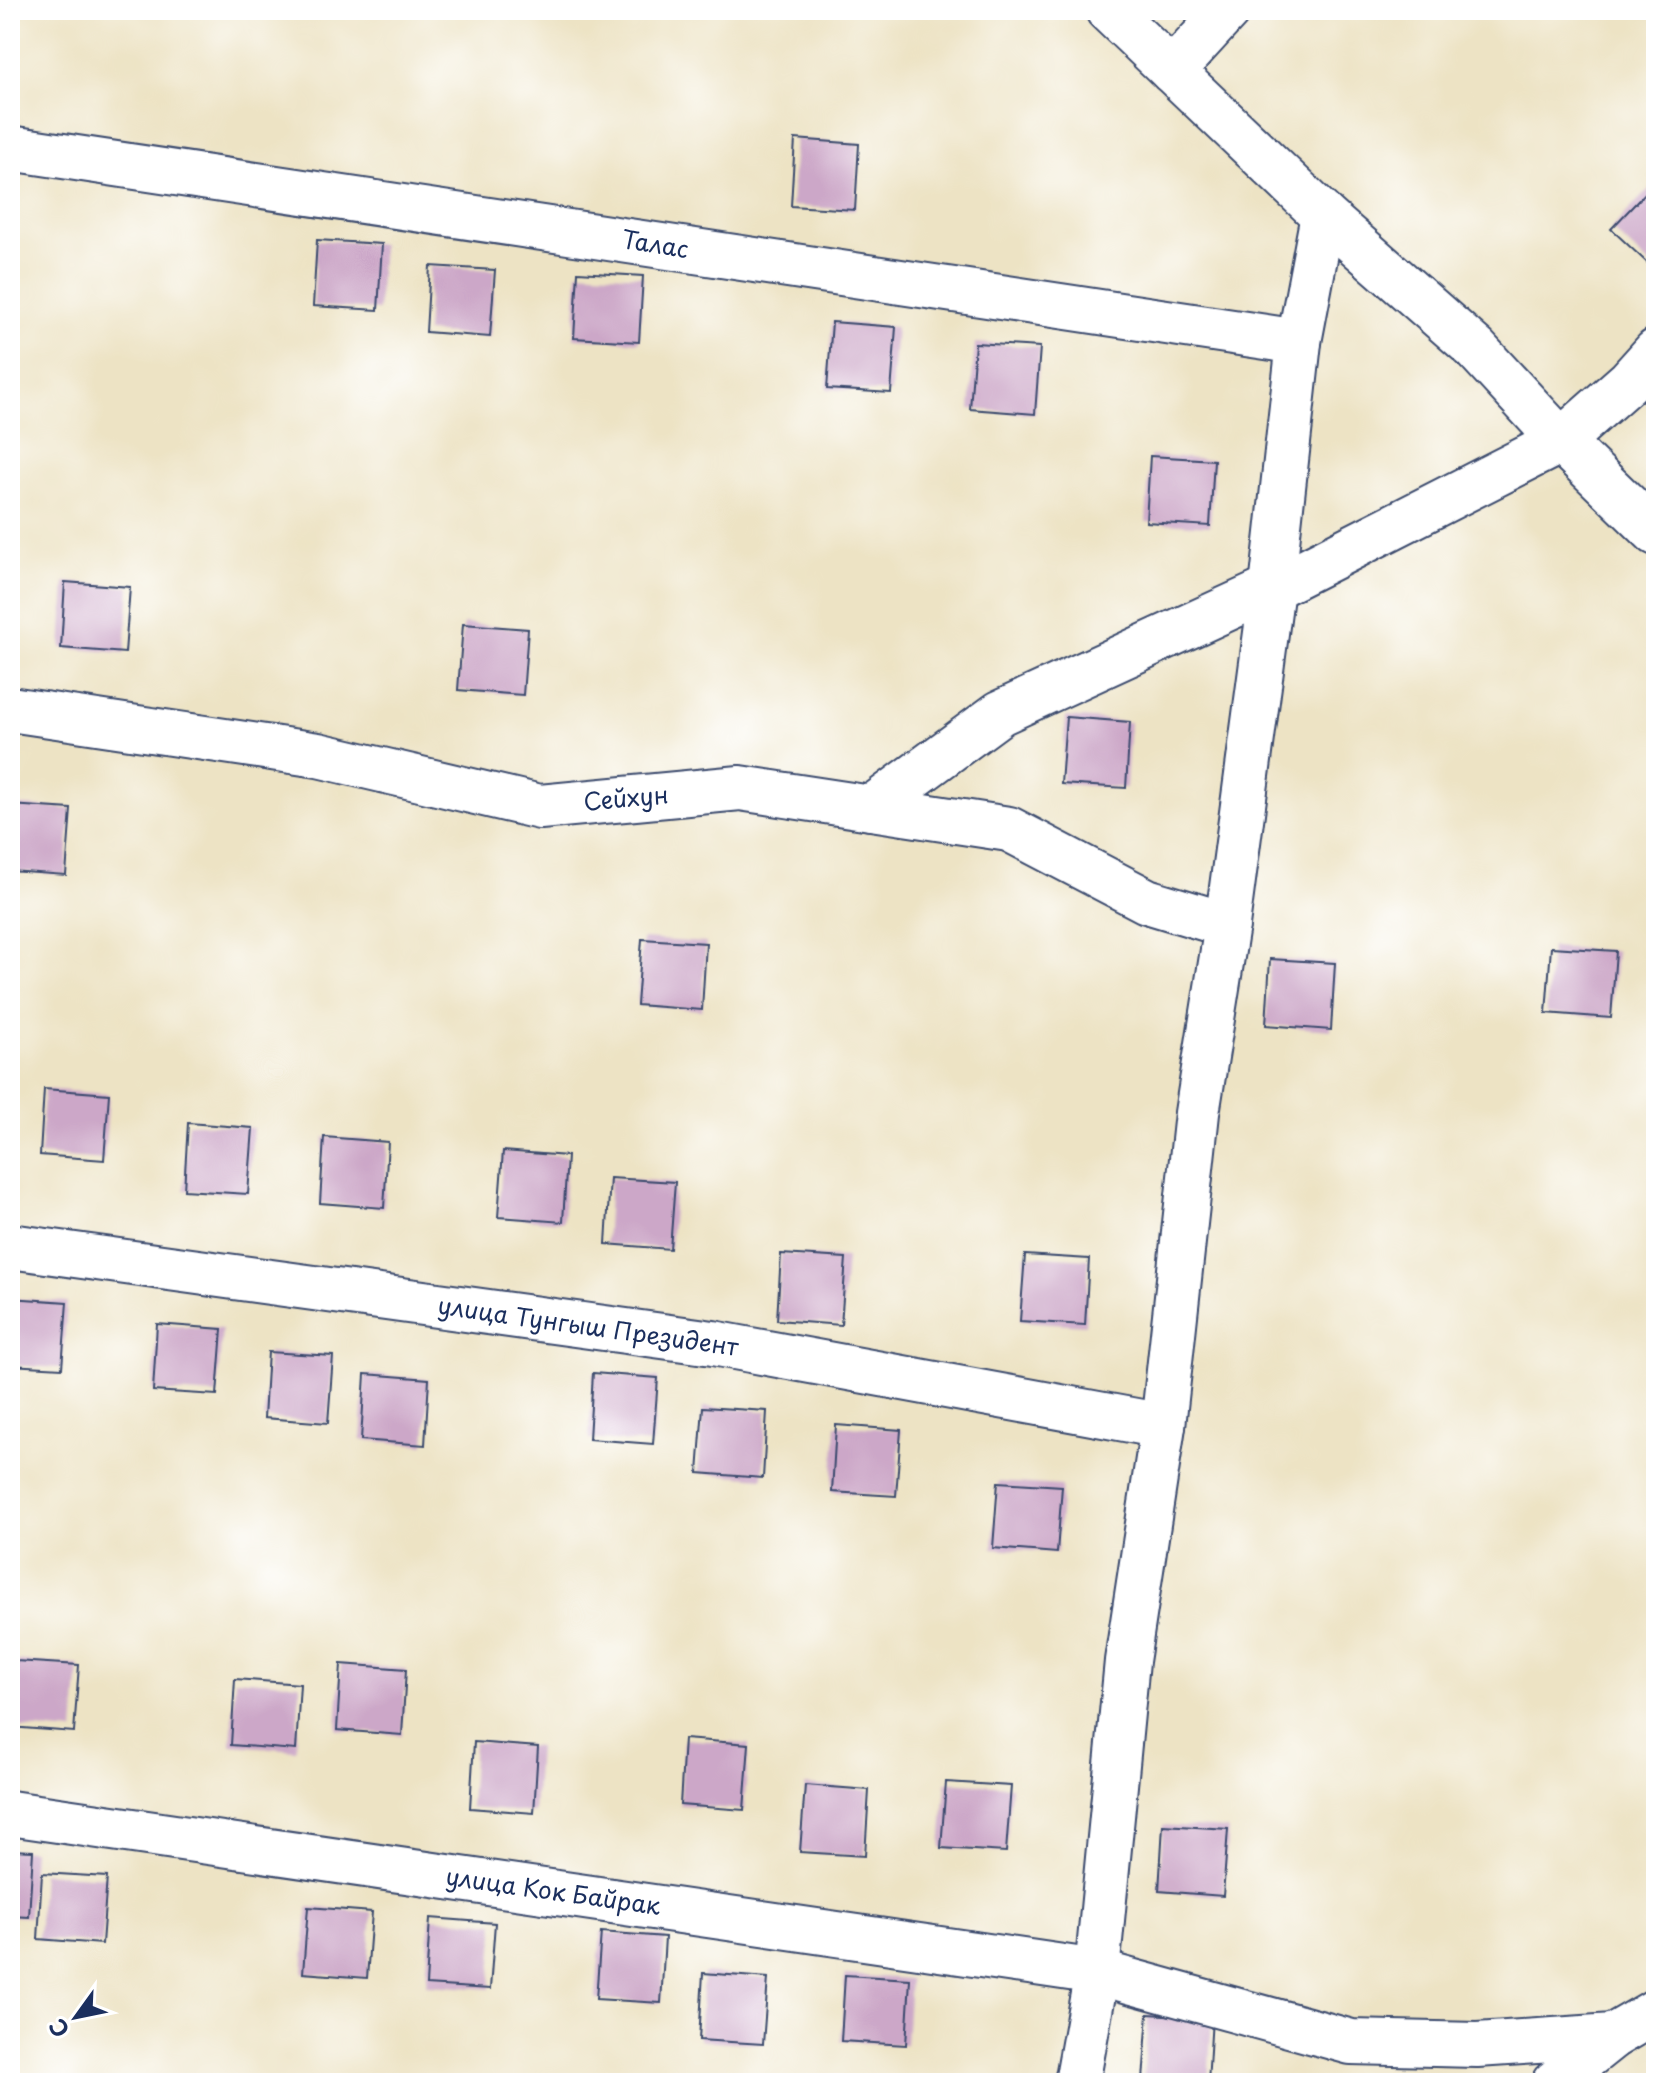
<svg xmlns="http://www.w3.org/2000/svg" width="1666" height="2093" font-family="'Playpen Sans',sans-serif">
<rect width="100%" height="100%" fill="#fff"/>
<filter id="ink" filterUnits="userSpaceOnUse"><feTurbulence type="fractalNoise" baseFrequency=".0125" numOctaves="2"/><feDisplacementMap in="SourceGraphic" scale="16" xChannelSelector="R" yChannelSelector="G"/><feConvolveMatrix kernelMatrix="1 2 1 2 8 2 1 2 1" color-interpolation-filters="sRGB"/></filter>
<filter id="wash" filterUnits="userSpaceOnUse"><feTurbulence type="fractalNoise" baseFrequency=".006" numOctaves="4" result="noise"/><feDisplacementMap in="SourceGraphic" scale="32" xChannelSelector="R" yChannelSelector="G"/><feGaussianBlur stdDeviation="1.8" result="paint"/><feColorMatrix in="noise" values="0 0 0 0 0 0 0 0 0 0 0 0 0 0 0 0 0 1.4 0 .05"/><feComposite in="paint" operator="in"/></filter>
<g filter="url(#wash)">
<rect width="100%" height="100%" fill="#ede3c4"/>
<g id="blocks">
<g fill="#cca7c8">
<path d="M795 139 859 144 855 210 791 206Z"/>
<path d="M1654 184 1656 186V271L1611 229Z"/>
<path d="M317 240 382 244 378 310 313 306Z"/>
<path d="M430 266 495 270 490 337 426 332Z"/>
<path d="M578 272 643 276 639 342 574 338Z"/>
<path d="M832 322 896 327 891 393 827 389Z"/>
<path d="M975 343 1040 347 1035 414 970 409Z"/>
<path d="M1150 456 1214 460 1210 526 1146 522Z"/>
<path d="M65 582 130 587 125 653 61 648Z"/>
<path d="M463 624 528 629 523 695 458 690Z"/>
<path d="M1066 717 1130 722 1126 788 1061 784Z"/>
<path d="M10 805 71 809 66 875 10 871Z"/>
<path d="M642 939 706 943 702 1010 637 1005Z"/>
<path d="M1551 947 1616 951 1611 1018 1546 1013Z"/>
<path d="M1270 959 1335 963 1331 1030 1266 1025Z"/>
<path d="M44 1089 109 1094 104 1160 40 1155Z"/>
<path d="M188 1123 253 1128 248 1194 184 1190Z"/>
<path d="M324 1137 388 1142 384 1208 320 1203Z"/>
<path d="M503 1151 567 1156 563 1222 498 1217Z"/>
<path d="M610 1178 675 1182 670 1249 606 1244Z"/>
<path d="M781 1254 846 1258 841 1325 777 1320Z"/>
<path d="M1025 1255 1089 1259 1085 1325 1020 1321Z"/>
<path d="M10 1298 67 1302 62 1368 10 1365Z"/>
<path d="M157 1324 222 1329 217 1395 153 1391Z"/>
<path d="M268 1352 333 1356 328 1423 264 1418Z"/>
<path d="M593 1373 658 1378 653 1444 589 1439Z"/>
<path d="M365 1374 429 1379 425 1445 361 1440Z"/>
<path d="M703 1407 767 1411 763 1478 698 1473Z"/>
<path d="M836 1425 901 1430 896 1496 832 1492Z"/>
<path d="M998 1482 1062 1486 1057 1553 993 1548Z"/>
<path d="M15 1661 79 1665 74 1732 10 1727Z"/>
<path d="M341 1664 406 1669 402 1735 337 1730Z"/>
<path d="M235 1679 300 1684 296 1750 231 1745Z"/>
<path d="M684 1739 749 1744 744 1810 680 1805Z"/>
<path d="M474 1742 538 1747 534 1813 470 1808Z"/>
<path d="M946 1782 1011 1786 1006 1852 941 1848Z"/>
<path d="M805 1785 869 1790 865 1856 800 1852Z"/>
<path d="M1163 1825 1228 1829 1223 1896 1159 1891Z"/>
<path d="M10 1850 33 1851 29 1917 10 1916Z"/>
<path d="M42 1873 107 1877 102 1944 38 1939Z"/>
<path d="M308 1907 372 1912 367 1978 303 1973Z"/>
<path d="M430 1918 495 1923 490 1989 426 1985Z"/>
<path d="M601 1932 665 1937 661 2003 596 1999Z"/>
<path d="M703 1973 768 1978 763 2044 699 2040Z"/>
<path d="M845 1975 910 1979 906 2045 841 2041Z"/>
<path d="M1148 2014 1212 2018 1208 2083 1143 2080Z"/>
</g>
</g>
</g>
<g filter="url(#ink)">
<use href="#blocks" fill-opacity="0" stroke="#3a4a6d" stroke-width="2"/>
<g fill="none" stroke-linecap="round" stroke-linejoin="round">
<defs>
<g id="minor">
<path d="M1108 10 1323 215 1476 349 1561 441 1656 533"/>
<path d="M1172 71 1228 10"/>
<path d="M10 148 1299 342"/>
<path d="M10 709 318 755 540 807 740 788 1009 829 1147 901 1227 925"/>
<path d="M871 808 1000 713 1272 588 1561 441 1629 381 1656 351"/>
<path d="M10 1246 713 1343 1163 1426"/>
<path d="M10 1813 1097 1972 1351 2042 1477 2045 1613 2036"/>
<path d="M1077 2083 1097 1972 1127 1661 1163 1426 1197 1113 1227 925 1272 588 1299 342 1323 215"/>
<path d="M1554 2083 1613 2036 1656 2011"/>
</g>
</defs>
<use href="#minor" stroke="#3a4a6d" stroke-width="48"/>
<use href="#minor" stroke="#fff" stroke-width="44"/>
</g>
</g>
<g text-anchor="middle" stroke-width="7" stroke-linejoin="round" paint-order="stroke">
<g font-size="24" fill="#1b2f5e" stroke="#fff">
<text transform="translate(655 245) rotate(9)" y="8">Талас</text>
<text transform="translate(626 799) rotate(-5)" y="8">Сейхун</text>
<text transform="translate(588 1327) rotate(8)" y="8">улица Тунгыш Президент</text>
<text transform="translate(553 1892) rotate(8)" y="8">улица Кок Байрак</text>
</g>
</g>
<rect width="1666" height="2093" fill="none" stroke="#fff" stroke-width="40"/>
<g transform="translate(76 2017) rotate(237)" stroke="#ffffff" stroke-width="6" paint-order="stroke">
<path d="M0-6L14 30L0 20L-14 30Z" fill="#1b2f5e"/>
<text y="-12" font-size="22" font-weight="bold" text-anchor="middle" fill="#1b2f5e">С</text>
</g>
</svg>
